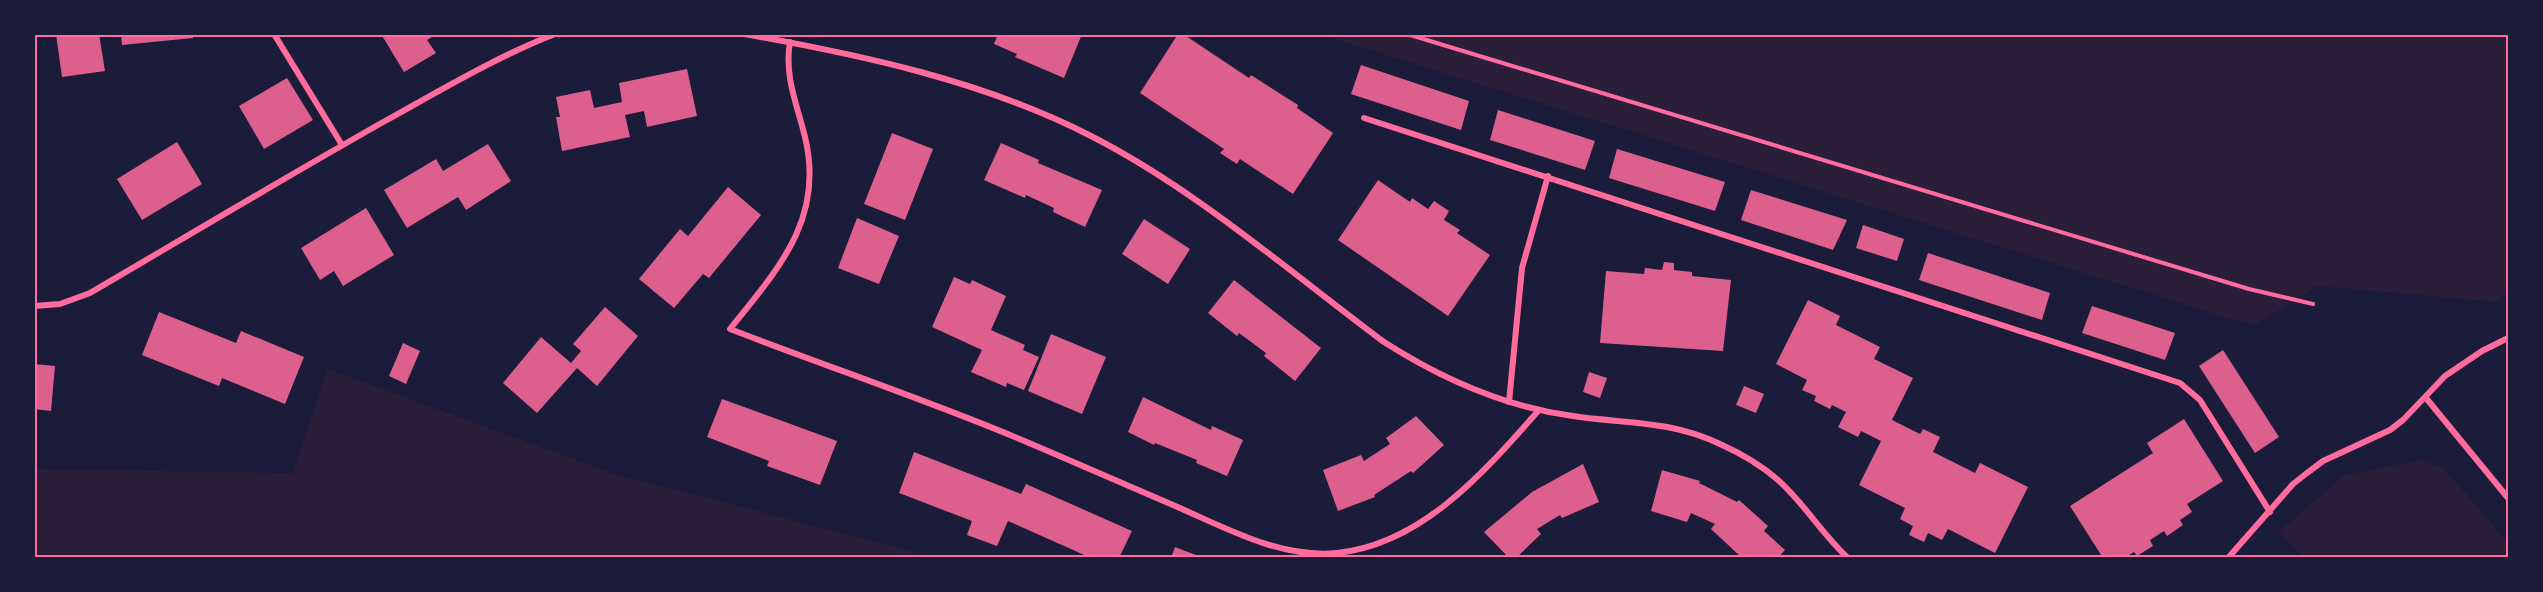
<svg xmlns="http://www.w3.org/2000/svg" width="2543" height="592" font-family="'Work Sans',sans-serif">
<rect width="100%" height="100%" fill="#1b1b3a"/>
<g fill="#2a1e3b">
<path d="M1322 35H2508V292L2497 302 2317 286 2254 326Z"/>
<path d="M328 369 612 473 933 557H35V469L293 473Z"/>
<path d="M2420 460 2444 468 2508 543V557H2303L2278 532 2345 475Z"/>
</g>
<g fill="#dd5f8e">
<path d="M56 34H99L105 71 62 77Z"/>
<path d="M121 34H192L193 38 122 45Z"/>
<path d="M381 34H437L427 40 436 53 404 72Z"/>
<path d="M998 34H1082L1064 78 1015 57 1017 54 994 44Z"/>
<path d="M1178 34H1183L1249 78 1251 75 1298 105 1297 108 1333 133 1293 194 1240 159 1237 164 1220 153 1224 149 1140 93Z"/>
<path d="M1361 65 1469 101 1461 130 1351 94Z"/>
<path d="M687 69 697 116 647 127 644 111 625 115 630 137 562 151 556 117H560L556 97 590 90 594 108 622 102 619 83Z"/>
<path d="M287 78 313 120 264 149 239 106Z"/>
<path d="M1498 110 1595 141 1585 170 1490 140Z"/>
<path d="M892 133 933 149 905 220 864 204Z"/>
<path d="M177 142 202 184 142 220 117 179Z"/>
<path d="M1001 143 1039 160 1038 163 1102 190 1085 227 1053 212 1054 208 1026 195 1025 198 984 180Z"/>
<path d="M488 144 511 181 466 210 458 197 407 228 384 190 436 159 443 171Z"/>
<path d="M1617 149 1725 182 1715 211 1609 178Z"/>
<path d="M1378 180 1410 202 1412 198 1428 209 1434 201 1449 211 1444 220 1460 230 1457 233 1490 255 1448 316 1338 240Z"/>
<path d="M728 187 761 215 709 278 703 274 674 308 639 279 680 229 688 236Z"/>
<path d="M1751 190 1847 220 1833 250 1741 220Z"/>
<path d="M366 208 394 255 343 286 334 271 320 280 301 248Z"/>
<path d="M857 218 899 236 879 284 838 268Z"/>
<path d="M1144 219 1190 249 1168 284 1122 254Z"/>
<path d="M1863 225 1904 239 1897 261 1856 248Z"/>
<path d="M1928 253 2050 293 2042 320 1919 280Z"/>
<path d="M1664 262 1674 263V270L1692 272V276L1731 280 1723 351 1600 343 1606 271 1644 274 1645 268 1662 270Z"/>
<path d="M954 277 970 284 972 280 1006 296 991 330 1025 345 1023 350 1039 357 1024 390 1007 383 1006 387 971 372 982 350 932 327Z"/>
<path d="M1234 280 1321 348 1295 381 1264 356 1266 353 1239 333 1237 336 1208 313Z"/>
<path d="M1808 300 1840 316 1836 325 1880 347 1874 359 1913 378 1892 420 1920 434 1923 429 1940 437 1933 452 1975 473 1980 463 2028 487 1995 553 1948 529 1942 540 1928 533 1924 542 1909 535 1913 526 1900 519 1905 508 1859 485 1881 441 1861 431 1858 437 1838 427 1846 412 1832 405 1830 409 1814 401 1816 396 1802 390 1807 380 1776 364Z"/>
<path d="M2092 306 2175 333 2165 360 2082 333Z"/>
<path d="M605 307 638 336 597 386 577 368 537 413 503 383 541 337 571 363 581 351 573 344Z"/>
<path d="M159 312 236 343 241 331 304 357 285 404 222 378 219 386 142 355Z"/>
<path d="M1051 334 1106 357 1082 414 1028 391Z"/>
<path d="M403 343 420 351 406 384 389 376Z"/>
<path d="M2223 350 2279 437 2255 453 2199 366Z"/>
<path d="M34 364 55 366 51 411 34 409Z"/>
<path d="M1589 372 1607 378 1600 398 1583 392Z"/>
<path d="M1744 386 1764 394 1756 413 1736 405Z"/>
<path d="M1143 397 1211 430 1212 426 1243 440 1227 476 1196 463 1197 460 1155 443 1154 445 1128 432Z"/>
<path d="M722 399 837 441 820 485 767 466 769 461 707 437Z"/>
<path d="M1416 416 1444 445 1413 473 1411 471 1374 495 1375 497 1338 511 1323 470 1361 455 1364 461 1390 444 1386 438Z"/>
<path d="M2184 419 2223 481 2187 504 2192 512 2180 520 2183 525 2167 536 2164 531 2150 540 2153 546 2137 556 2134 552 2124 558H2103L2070 506 2153 453 2147 443Z"/>
<path d="M914 452 1021 494 1026 484 1132 531 1119 558H1091L1008 521 997 546 967 535 972 521 899 493Z"/>
<path d="M1583 464 1599 502 1562 518 1560 515 1537 529 1541 534 1516 558H1509L1484 532 1532 492Z"/>
<path d="M1662 470 1700 481 1699 483 1737 502 1739 500 1768 526 1764 531 1785 550 1778 558H1746L1744 555 1741 557 1711 529 1715 524 1691 513 1687 522 1651 511Z"/>
<path d="M1175 547 1201 557V558H1171Z"/>
</g>
<g fill="none" stroke-linecap="round" stroke-linejoin="round">
<path stroke="#ff6b9d" stroke-width="4" d="M1407 34 2249 289 2313 304"/>
<g stroke="#ff6b9d" stroke-width="6">
<path d="M274 34 342 145"/>
<path d="M744 34C862 55 984 81 1091 136 1195 189 1290 272 1384 342 1442 379 1505 407 1573 416 1626 424 1670 420 1720 444 1740 453 1761 465 1778 480 1804 503 1822 534 1848 558"/>
<path d="M790 42C784 76 797 104 805 137 825 219 778 269 730 329 823 365 918 397 1010 435 1065 458 1119 482 1173 505 1224 527 1280 559 1337 553 1423 544 1485 471 1539 410"/>
<path d="M1364 118 2180 383 2200 400 2270 512"/>
<path d="M34 306 60 304 90 293C189 235 286 177 385 121 441 90 496 57 555 34"/>
<path d="M2426 398 2508 498"/>
<path d="M1509 402 1522 268 1548 176"/>
<path d="M2228 558 2293 484 2307 473 2323 461 2390 430 2403 420 2445 376 2482 351 2508 338"/>
</g>
</g>
<rect width="2543" height="592" fill="none" stroke="#1b1b3a" stroke-width="72"/>
<rect x="36" y="36" width="2471" height="520" fill="none" stroke="#ff6b9d" stroke-width="2"/>
</svg>
